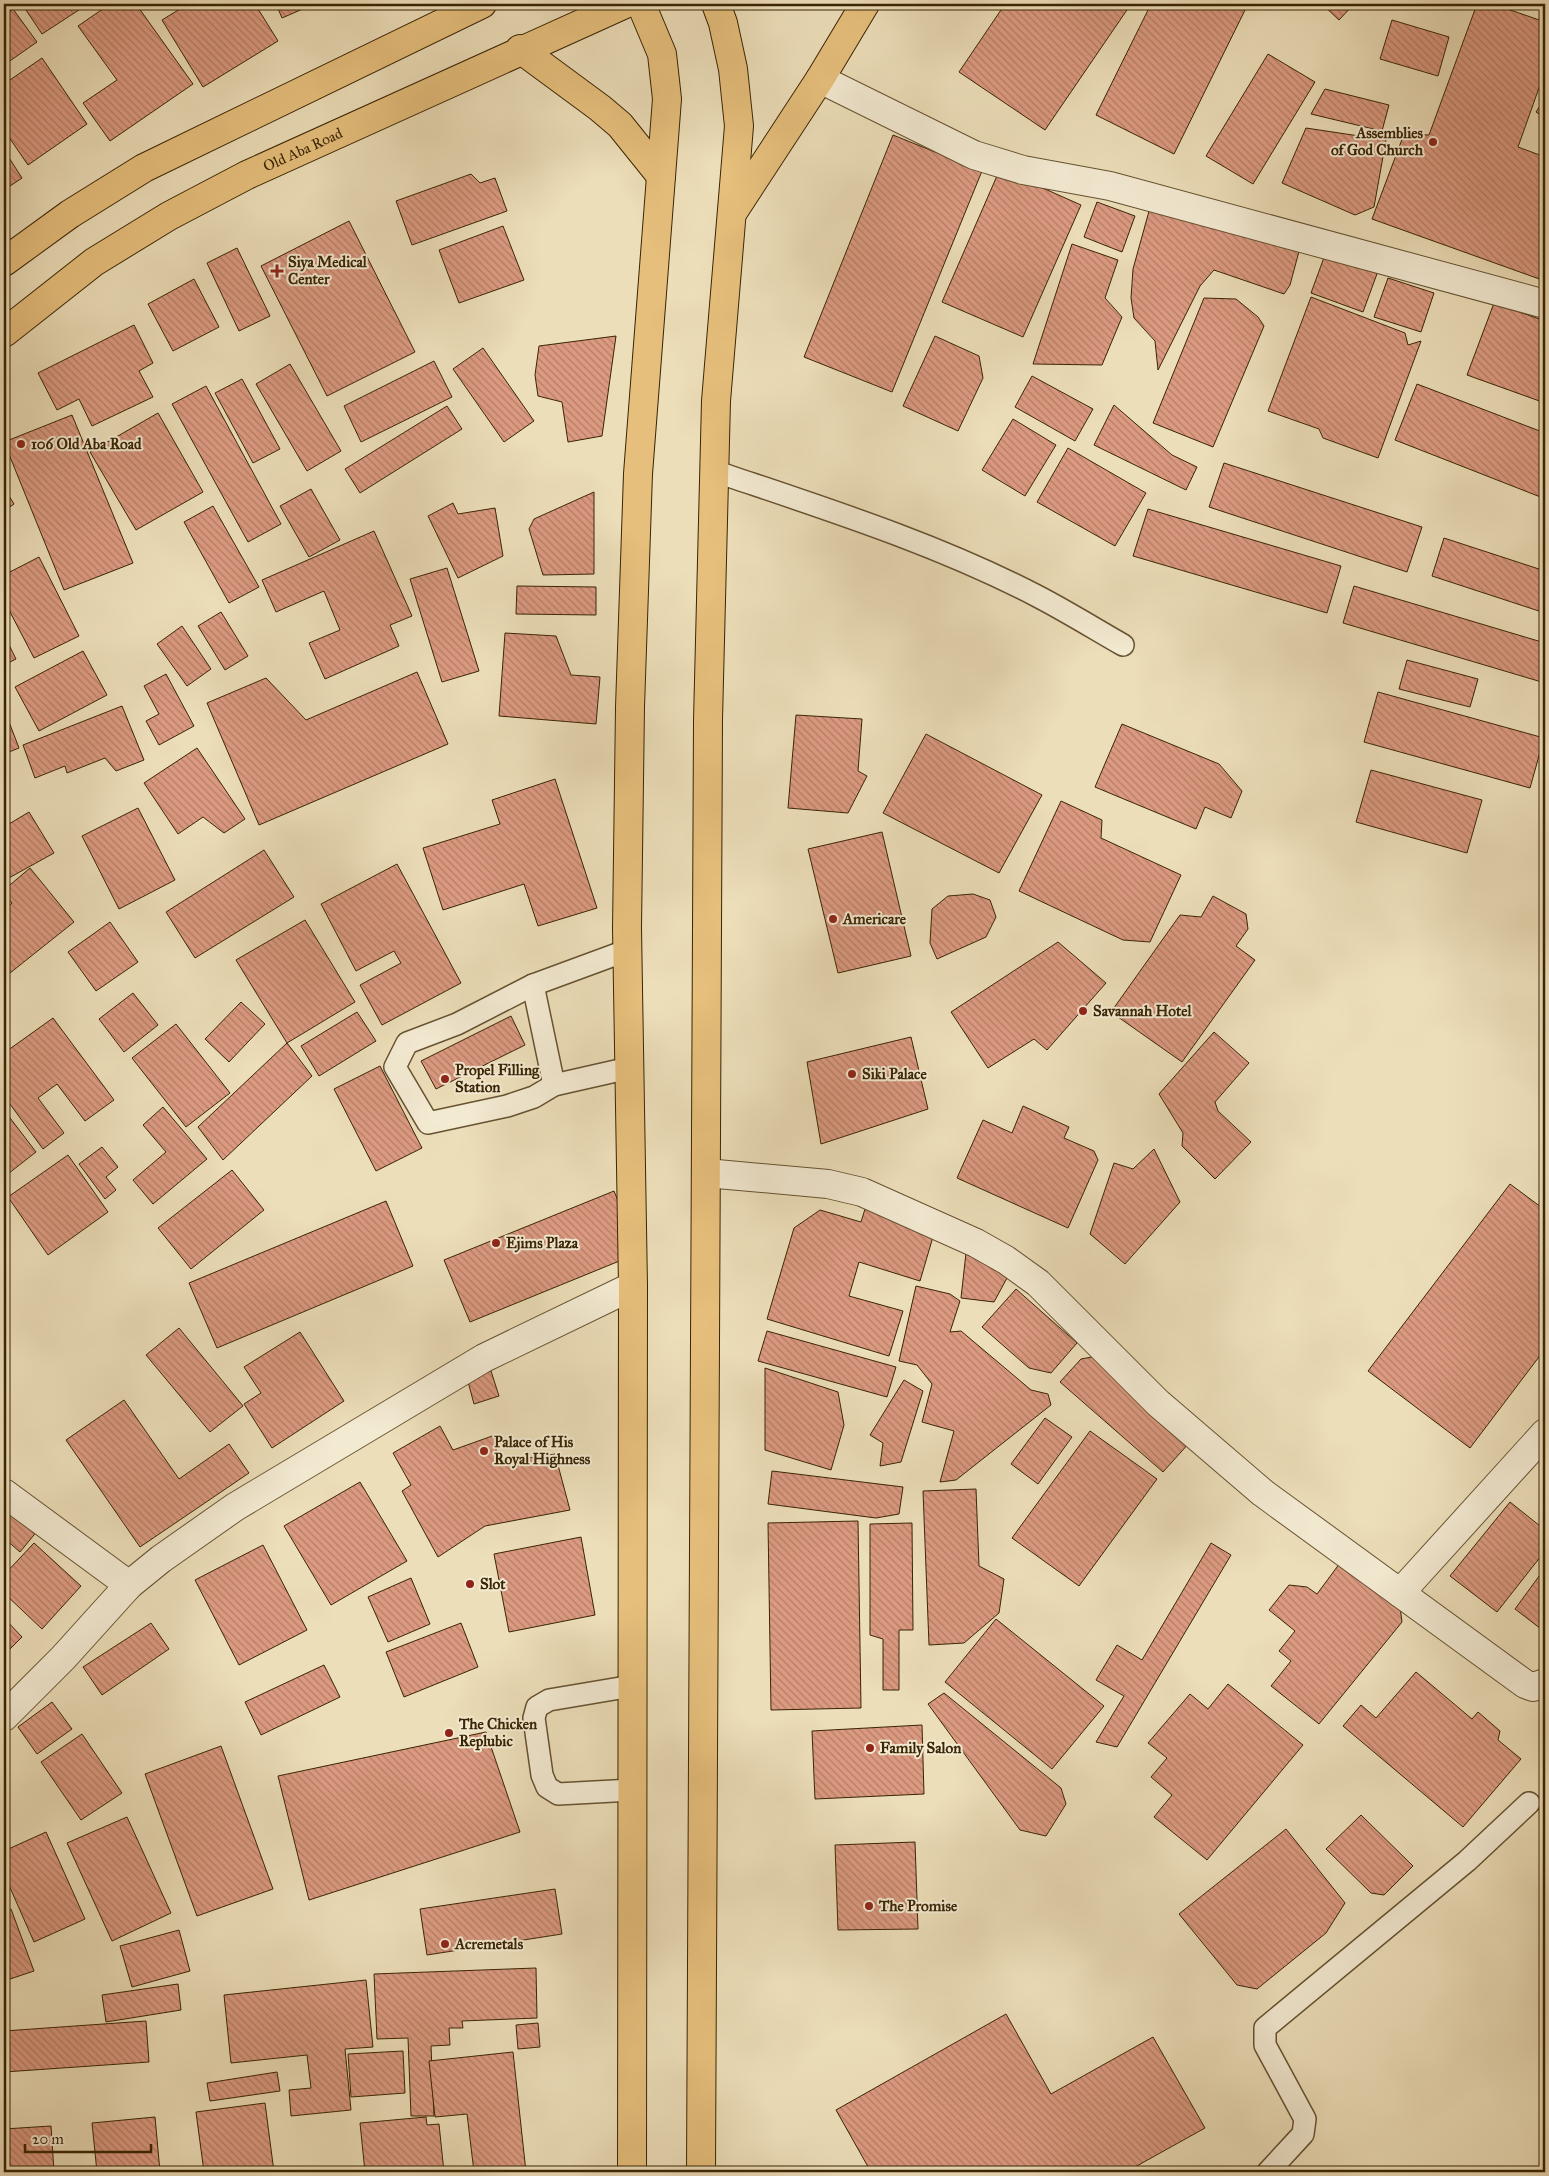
<svg xmlns="http://www.w3.org/2000/svg" width="1549" height="2176" font-family="'IM FELL Great Primer',serif">
<defs>
<pattern id="building-back-hatch" width="6" height="6" patternUnits="userSpaceOnUse" patternTransform="scale(1.25)"><rect width="6" height="6" fill="#dc9a81"/><path d="M-1 5l2 2M0 0l6 6M5-1l2 2" fill="none" stroke="#b37d67"/></pattern>
</defs>
<rect width="100%" height="100%" fill="#ecdeb9"/>
<filter id="stains"><feTurbulence type="fractalNoise" baseFrequency=".004" numOctaves="4"/><feColorMatrix values="0 0 0 0 .2 0 0 0 0 .09 0 0 0 0 .02 0 0 0 .5 -.17"/></filter>
<radialGradient id="worn" r=".72"><stop offset=".6" stop-color="#630" stop-opacity="0"/><stop offset="1" stop-color="#630" stop-opacity=".3"/></radialGradient>
<g fill="url(#building-back-hatch)" stroke="#392404">
<path d="M22 4H88L42 34Z"/>
<path d="M110 4H136L193 84 110 141 83 103 117 80 78 26Z"/>
<path d="M188 4H255L278 41 203 87 162 20Z"/>
<path d="M276 4H314L282 18Z"/>
<path d="M1005 4H1131L1045 130 959 72Z"/>
<path d="M1151 4H1248L1174 154 1096 115Z"/>
<path d="M1322 4H1354L1339 20Z"/>
<path d="M1477 4H1493L1545 22V71L1518 147 1545 157V281L1372 219 1404 134 1429 135Z"/>
<path d="M13 9 37 42 4 65V15Z"/>
<path d="M1392 20 1449 37 1438 76 1380 59Z"/>
<path d="M1268 54 1315 82 1253 184 1206 156Z"/>
<path d="M42 58 87 124 28 165 4 130V84Z"/>
<path d="M1325 89 1389 105 1382 131 1311 114Z"/>
<path d="M1545 98V118L1536 112Z"/>
<path d="M1306 128 1386 140 1374 207 1355 215 1282 183Z"/>
<path d="M893 135 982 171 892 392 804 357Z"/>
<path d="M4 150 22 178 4 190Z"/>
<path d="M1000 169 1081 205 1023 337 942 302Z"/>
<path d="M471 174 480 183 495 178 507 211 412 245 396 201Z"/>
<path d="M1097 202 1135 216 1122 252 1084 237Z"/>
<path d="M1151 204 1301 244 1290 285 1284 294 1214 270 1200 286 1158 370 1155 341 1134 318 1131 298 1133 269Z"/>
<path d="M349 221 415 352 327 396 261 266Z"/>
<path d="M503 226 524 280 459 303 439 250Z"/>
<path d="M1072 244 1118 260 1105 298 1122 317 1102 365 1033 364Z"/>
<path d="M237 248 270 316 239 331 207 263Z"/>
<path d="M1326 252 1378 271 1363 312 1311 293Z"/>
<path d="M1388 278 1434 293 1421 332 1374 317Z"/>
<path d="M194 279 219 327 173 351 148 304Z"/>
<path d="M1311 297 1405 333 1408 345 1421 341 1378 458 1323 438 1319 429 1268 411Z"/>
<path d="M1204 298 1236 299 1258 317 1264 326 1213 447 1153 423Z"/>
<path d="M1494 303 1545 321V403L1467 375Z"/>
<path d="M134 325 153 363 139 371 153 397 92 426 79 399 57 410 38 373Z"/>
<path d="M616 336 602 436 568 442 562 402 538 396 535 375 539 346Z"/>
<path d="M935 336 979 356 983 378 958 431 903 406Z"/>
<path d="M483 348 534 421 504 442 453 369Z"/>
<path d="M434 361 452 397 361 442 344 406Z"/>
<path d="M290 364 341 451 307 471 256 384Z"/>
<path d="M1032 376 1093 409 1075 441 1015 407Z"/>
<path d="M242 379 280 449 253 463 215 393Z"/>
<path d="M1417 384 1545 433V493L1543 498 1395 440Z"/>
<path d="M206 386 281 524 248 542 172 404Z"/>
<path d="M1114 405 1172 455 1197 467 1186 490 1094 445Z"/>
<path d="M447 406 462 429 360 493 345 469Z"/>
<path d="M158 413 203 492 136 530 90 452Z"/>
<path d="M72 415 133 563 64 590 4 442Z"/>
<path d="M1013 419 1056 445 1025 496 982 470Z"/>
<path d="M1068 448 1146 493 1115 546 1037 502Z"/>
<path d="M1224 463 1422 527 1407 572 1209 507Z"/>
<path d="M4 488 14 504 4 511Z"/>
<path d="M311 489 340 540 309 557 280 506Z"/>
<path d="M594 492V574L543 575 529 529 534 519Z"/>
<path d="M453 503 458 514 495 508 503 556 458 578 428 516Z"/>
<path d="M213 506 259 587 229 603 184 522Z"/>
<path d="M1148 509 1341 566 1327 613 1133 556Z"/>
<path d="M374 531 412 616 390 625 399 646 325 679 309 643 340 630 324 591 276 612 262 580Z"/>
<path d="M1444 538 1545 571V613L1432 576Z"/>
<path d="M39 557 79 636 34 658 9 610 4 613V575Z"/>
<path d="M447 568 479 671 442 682 410 579Z"/>
<path d="M517 586 596 587V615L516 614Z"/>
<path d="M1354 586 1545 643V683L1343 623Z"/>
<path d="M221 612 248 656 225 670 198 626Z"/>
<path d="M182 626 211 669 187 686 157 644Z"/>
<path d="M505 633 556 636 571 675 600 677 596 724 499 716Z"/>
<path d="M4 635 16 659 4 665Z"/>
<path d="M83 651 107 695 39 731 15 687Z"/>
<path d="M1407 660 1478 679 1470 707 1399 689Z"/>
<path d="M417 672 448 744 259 825 207 703 266 678 306 720Z"/>
<path d="M166 674 194 726 159 745 146 721 159 714 144 686Z"/>
<path d="M1378 692 1544 738 1530 788 1364 742Z"/>
<path d="M122 706 144 760 116 771 105 758 67 773 65 766 35 778 23 745Z"/>
<path d="M4 709 19 748 4 754Z"/>
<path d="M796 715 862 719 858 771 867 776 848 813 788 808Z"/>
<path d="M1122 724 1219 764 1242 791 1231 818 1205 807 1196 829 1095 787Z"/>
<path d="M926 734 1042 795 999 873 883 813Z"/>
<path d="M197 748 245 819 224 833 203 817 178 834 144 783Z"/>
<path d="M1371 770 1482 800 1467 853 1356 822Z"/>
<path d="M555 779 597 908 538 926 524 884 443 910 423 848 500 824 492 800Z"/>
<path d="M1061 801 1102 820 1101 838 1181 875 1150 942 1123 940 1019 891Z"/>
<path d="M138 808 175 880 119 909 82 836Z"/>
<path d="M29 812 54 853 7 879 4 874V840L6 839 4 827Z"/>
<path d="M882 832 911 956 838 973 808 849Z"/>
<path d="M264 850 294 897 195 958 166 912Z"/>
<path d="M397 864 461 983 382 1025 360 985 401 963 394 951 356 971 321 904Z"/>
<path d="M30 868 74 922 10 973 4 965V910L12 903 4 894V890Z"/>
<path d="M973 894 990 900 996 917 986 937 937 959 930 943 932 909 948 896Z"/>
<path d="M1213 896 1246 914 1248 929 1236 946 1255 960 1182 1062 1111 1012 1180 915 1201 917Z"/>
<path d="M305 920 355 1002 287 1043 236 960Z"/>
<path d="M110 922 138 962 96 991 68 952Z"/>
<path d="M1058 942 1106 983 1047 1050 1034 1039 988 1068 951 1012Z"/>
<path d="M133 993 158 1025 124 1052 99 1019Z"/>
<path d="M241 1002 265 1024 229 1062 205 1039Z"/>
<path d="M357 1012 376 1041 319 1076 301 1046Z"/>
<path d="M511 1016 525 1045 436 1089 421 1061Z"/>
<path d="M53 1018 114 1100 85 1121 57 1084 38 1098 64 1133 43 1149 4 1096V1053Z"/>
<path d="M176 1024 230 1093 186 1127 132 1058Z"/>
<path d="M1214 1032 1249 1063 1215 1102 1218 1111 1251 1142 1215 1179 1182 1146 1183 1133 1159 1094Z"/>
<path d="M911 1037 928 1109 821 1144 807 1062Z"/>
<path d="M287 1043 312 1076 223 1160 198 1127Z"/>
<path d="M380 1066 422 1148 376 1171 334 1089Z"/>
<path d="M1023 1106 1069 1127 1064 1138 1094 1151 1098 1160 1068 1228 957 1178 983 1120 1012 1133Z"/>
<path d="M163 1107 207 1159 153 1204 133 1180 166 1152 143 1125Z"/>
<path d="M4 1110 36 1152 4 1177Z"/>
<path d="M102 1147 118 1167 106 1177 116 1190 105 1199 79 1164Z"/>
<path d="M1154 1149 1180 1202 1125 1264 1090 1234 1114 1163 1133 1169Z"/>
<path d="M68 1155 108 1212 48 1255 8 1197Z"/>
<path d="M232 1170 264 1210 191 1269 158 1228Z"/>
<path d="M1510 1184 1545 1210V1349L1470 1448 1368 1371Z"/>
<path d="M614 1191 639 1253 470 1322 444 1260Z"/>
<path d="M386 1201 413 1266 217 1348 189 1283Z"/>
<path d="M865 1209 935 1230 920 1281 859 1262 849 1296 903 1311 889 1356 767 1319 794 1228 820 1210 861 1222Z"/>
<path d="M1003 1248 1007 1278 994 1302 961 1298 966 1253Z"/>
<path d="M916 1286 950 1294 960 1301 950 1332 961 1331 1031 1390 1048 1394 1051 1405 956 1480 940 1482 954 1431 922 1422 932 1384 917 1365 899 1361Z"/>
<path d="M1016 1289 1077 1343 1051 1373 1029 1368 982 1327Z"/>
<path d="M179 1328 243 1406 210 1432 146 1355Z"/>
<path d="M767 1331 896 1367 887 1397 758 1361Z"/>
<path d="M300 1332 344 1401 272 1448 244 1404 261 1393 244 1367Z"/>
<path d="M1092 1357 1190 1442 1163 1472 1060 1382 1081 1359Z"/>
<path d="M765 1368 838 1392 844 1425 831 1470 765 1450Z"/>
<path d="M491 1371 499 1396 474 1404 467 1378Z"/>
<path d="M904 1380 923 1391 901 1462 880 1466 883 1443 870 1435Z"/>
<path d="M124 1400 179 1479 229 1444 249 1473 140 1547 66 1440Z"/>
<path d="M1045 1418 1072 1437 1038 1484 1011 1464Z"/>
<path d="M440 1426 453 1450 495 1435 497 1463 555 1454 570 1510 485 1526 438 1557 402 1491 411 1485 393 1453Z"/>
<path d="M1090 1431 1157 1479 1079 1586 1012 1538Z"/>
<path d="M772 1471 903 1487 899 1514 876 1518 768 1504Z"/>
<path d="M360 1482 407 1561 331 1605 284 1526Z"/>
<path d="M976 1489 979 1566 1004 1579 999 1613 964 1643 929 1645 923 1491Z"/>
<path d="M1510 1502 1545 1530V1551L1497 1612 1450 1576Z"/>
<path d="M4 1503 38 1530 20 1552 4 1538Z"/>
<path d="M858 1521 861 1708 771 1710 768 1523Z"/>
<path d="M912 1523 913 1630H899V1690H883V1639L870 1635V1524Z"/>
<path d="M581 1537 595 1615 509 1632 494 1554Z"/>
<path d="M34 1543 81 1586 42 1629 4 1593V1575Z"/>
<path d="M1211 1543 1231 1555 1117 1747 1096 1742 1124 1696 1096 1680 1117 1645 1142 1660Z"/>
<path d="M263 1545 307 1630 239 1665 195 1580Z"/>
<path d="M1340 1563 1400 1607 1402 1622 1319 1724 1271 1686 1291 1661 1279 1651 1295 1631 1269 1610 1289 1585 1307 1587 1317 1594Z"/>
<path d="M1545 1568V1632L1515 1609Z"/>
<path d="M411 1578 430 1624 388 1642 368 1597Z"/>
<path d="M4 1618 22 1637 4 1655Z"/>
<path d="M996 1619 1104 1706 1052 1769 945 1682Z"/>
<path d="M151 1623 169 1649 102 1695 83 1667Z"/>
<path d="M461 1623 478 1667 404 1697 386 1652Z"/>
<path d="M324 1665 340 1697 261 1735 245 1702Z"/>
<path d="M1416 1672 1472 1719 1478 1712 1500 1731 1498 1740 1521 1759 1463 1827 1343 1726 1361 1705 1376 1718Z"/>
<path d="M1228 1684 1303 1745 1207 1860 1154 1817 1172 1795 1151 1777 1167 1758 1148 1743 1190 1694 1208 1709Z"/>
<path d="M944 1693 1061 1788 1066 1804 1046 1836 1020 1830 928 1704Z"/>
<path d="M52 1702 72 1729 37 1754 18 1727Z"/>
<path d="M922 1725 924 1794 815 1799 812 1731Z"/>
<path d="M486 1732 520 1832 309 1900 278 1776Z"/>
<path d="M82 1734 122 1793 81 1820 41 1762Z"/>
<path d="M221 1746 273 1889 197 1916 145 1774Z"/>
<path d="M1361 1815 1413 1866 1384 1895 1371 1893 1326 1849Z"/>
<path d="M127 1817 171 1913 112 1941 67 1843Z"/>
<path d="M1286 1829 1345 1903 1326 1933 1257 1989 1237 1985 1179 1914Z"/>
<path d="M46 1832 85 1919 34 1942 4 1874V1851Z"/>
<path d="M915 1842 918 1929 838 1930 835 1845Z"/>
<path d="M555 1889 562 1934 427 1955 420 1909Z"/>
<path d="M11 1909 34 1971 4 1981V1911Z"/>
<path d="M179 1930 190 1971 132 1987 120 1946Z"/>
<path d="M536 1968 537 2018 462 2021 463 2028H449L450 2045 431 2046 434 2116H411L408 2038 377 2039 374 1974Z"/>
<path d="M366 1980 373 2047 345 2049 351 2110 291 2116 289 2090 311 2088 307 2055 231 2063 224 1995Z"/>
<path d="M178 1984 181 2010 106 2022 102 1995Z"/>
<path d="M1006 2014 1051 2094 1153 2037 1205 2128 1126 2172H871L836 2110Z"/>
<path d="M146 2021 149 2062 4 2072V2031Z"/>
<path d="M538 2023 540 2047 518 2049 516 2025Z"/>
<path d="M403 2051 405 2093 351 2097 348 2054Z"/>
<path d="M513 2052 526 2172H474L467 2114 435 2117 429 2061Z"/>
<path d="M277 2072 280 2091 210 2101 207 2083Z"/>
<path d="M265 2103 274 2172H204L196 2112Z"/>
<path d="M155 2117 160 2172H97L92 2123Z"/>
<path d="M426 2117 427 2125 439 2124 444 2172H365L360 2123Z"/>
<path d="M51 2126 54 2172H4V2129Z"/>
</g>
<g fill="none" stroke-linecap="round" stroke-linejoin="round">
<defs>
<g id="lane">
<path d="M714 471C823 508 935 543 1037 596 1066 611 1095 629 1123 645"/>
<path d="M628 950 533 985 457 1024 407 1043 395 1067 428 1123 507 1106 534 1097 554 1085 629 1068"/>
<path d="M533 985 554 1085"/>
<path d="M632 1790 558 1794 547 1787 542 1775 534 1718 537 1707 549 1700 632 1686"/>
<path d="M1268 2172 1303 2134 1305 2119 1265 2045V2028L1467 1861 1529 1803"/>
</g>
<g id="street">
<path d="M820 79 974 155 1023 170 1110 186 1545 304"/>
<path d="M706 1173 828 1184 862 1192 976 1243 1006 1260 1038 1283 1158 1403 1263 1493 1525 1684 1533 1687 1545 1683"/>
<path d="M4 1493 129 1585"/>
<path d="M1400 1593 1545 1433"/>
<path d="M4 1717 63 1658 129 1585 161 1559 235 1507 484 1358 633 1286"/>
</g>
<g id="primary">
<path d="M520 49 600 108 620 125 661 176"/>
<path d="M733 212 820 79 865 4"/>
<path d="M4 262 70 214 144 168 482 4"/>
<path id="s1" d="M4 333 94 262 169 216 247 175 625 4"/>
<path d="M632 2172 633 1286 627 928 630 707 638 474 667 99 662 54 641 4"/>
<path d="M701 2172 708 720 716 401 739 126 733 69 723 23 716 4"/>
</g>
</defs>
<use href="#lane" stroke="#665231" stroke-width="24"/>
<use href="#street" stroke="#665231" stroke-width="30"/>
<use href="#primary" stroke="#392404" stroke-width="30"/>
<use href="#lane" stroke="#f3ead2" stroke-width="21"/>
<use href="#street" stroke="#f3ead2" stroke-width="28"/>
<use href="#primary" stroke="#e6bf7c" stroke-width="28"/>
</g>
<g fill="#8f2418" stroke="#f3ead2" stroke-width="2">
<circle cx="1433" cy="142" r="5"/>
<path d="M274.5 263.5h5v5h5v5h-5v5h-5v-5h-5v-5h5z"/>
<circle cx="21" cy="444" r="5"/>
<circle cx="833" cy="919" r="5"/>
<circle cx="1083" cy="1011" r="5"/>
<circle cx="852" cy="1074" r="5"/>
<circle cx="445" cy="1079" r="5"/>
<circle cx="496" cy="1243" r="5"/>
<circle cx="484" cy="1451" r="5"/>
<circle cx="470" cy="1584" r="5"/>
<circle cx="449" cy="1733" r="5"/>
<circle cx="870" cy="1748" r="5"/>
<circle cx="869" cy="1906" r="5"/>
<circle cx="445" cy="1944" r="5"/>
</g>
<g text-anchor="middle" stroke-width="4" stroke-linejoin="round" paint-order="stroke">
<g font-size="15" font-weight="bold" fill="#392404" stroke="#f3ead2" text-anchor="start">
<text x="1423" y="138" text-anchor="end">Assemblies<tspan x="1423" dy="17">of God Church</tspan></text>
<text x="288" y="267">Siya Medical<tspan x="288" dy="17">Center</tspan></text>
<text x="31" y="449">106 Old Aba Road</text>
<text x="843" y="924">Americare</text>
<text x="1093" y="1016">Savannah Hotel</text>
<text x="455" y="1075">Propel Filling<tspan x="455" dy="17">Station</tspan></text>
<text x="862" y="1079">Siki Palace</text>
<text x="506" y="1248">Ejims Plaza</text>
<text x="494" y="1447">Palace of His<tspan x="494" dy="17">Royal Highness</tspan></text>
<text x="480" y="1589">Slot</text>
<text x="459" y="1729">The Chicken<tspan x="459" dy="17">Replubic</tspan></text>
<text x="880" y="1753">Family Salon</text>
<text x="879" y="1911">The Promise</text>
<text x="455" y="1949">Acremetals</text>
</g>
<g font-size="15" fill="#392404" stroke="#f3ead2">
<text dy="5" stroke="none"><textPath href="#s1" startOffset="352">Old Aba Road</textPath></text>
</g>
</g>
<rect width="1549" height="2176" fill="none" stroke="#ecdeb9" stroke-width="20"/>
<rect x="5" y="5" width="1539" height="2166" fill="none" stroke="#392404" stroke-width="2.5"/>
<rect x="10" y="10" width="1529" height="2156" fill="none" stroke="#392404"/>
<path d="M25 2144v8h126v-8" fill="none" stroke="#392404" stroke-width="2.5"/>
<text x="32" y="2144" font-size="15" fill="#392404" stroke="#f3ead2" stroke-width="4" paint-order="stroke">20 m</text>
<rect width="100%" height="100%" filter="url(#stains)"/>
<rect width="100%" height="100%" fill="url(#worn)"/>
</svg>
